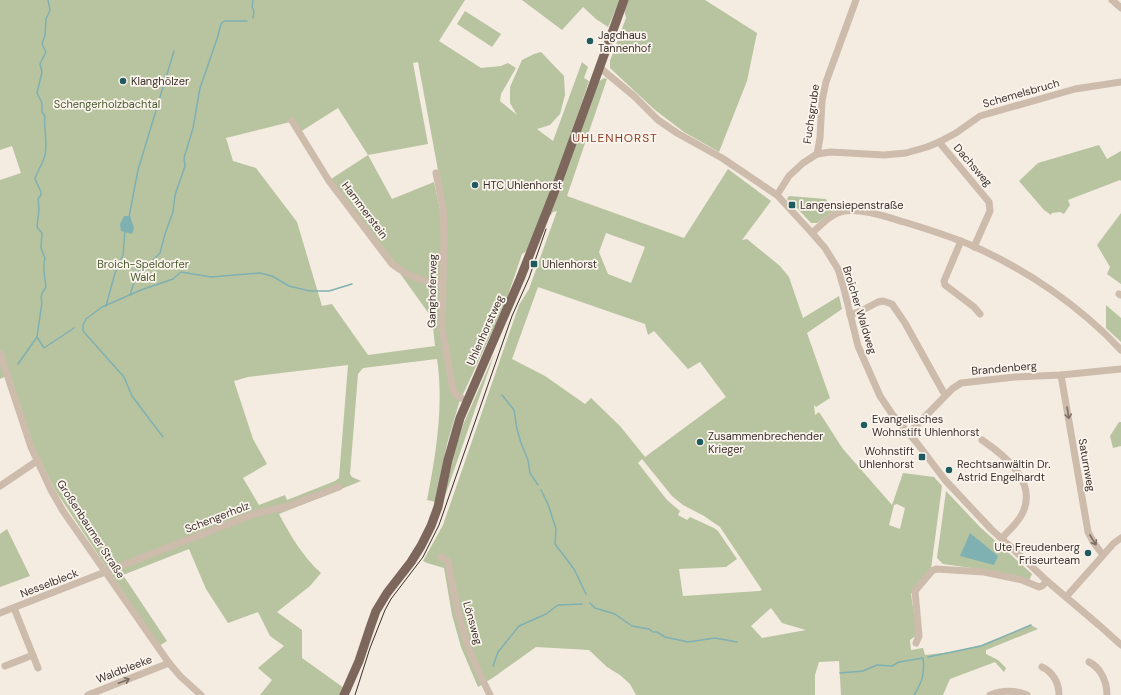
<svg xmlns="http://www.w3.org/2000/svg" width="1121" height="695" font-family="'DM Sans',sans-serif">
<rect width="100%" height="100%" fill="#f4ebe1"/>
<g fill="#b8c4a0" fill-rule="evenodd">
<path d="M0 0H465L439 41 481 68 501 66 508 63 516 68 501 94 500 101 517 115 510 103V87L522 60 534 54 541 52 564 76 565 95 560 114 550 125 537 129 553 141 582 62 588 67 584 78 589 81 564 155 528 250 522 254 505 304 459 403 447 444 436 502 427 500C436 454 444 405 437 359L363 368 358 374 350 474 352 477 361 481 279 514C290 535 303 557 321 573L310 586 277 612 302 630V658L344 688 341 695H260L272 680 258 668 284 646 270 636 258 612 228 623 206 589 189 549 123 575 167 641 159 646 55 490 33 445 10 374 0 379V180L21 173 12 146 0 150ZM418 62 445 208 441 214 434 182 392 199 368 155 428 144 413 63ZM338 108 368 155 331 179 396 264 399 272 432 318 435 346 368 355 332 304 322 306 297 222 256 168 233 161 226 138 294 121 300 132ZM348 365 339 478 335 481 287 500 285 495 259 505 243 478 267 464 253 439 234 381 248 377Z"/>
<path d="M522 0H620L608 27 596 19 583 7 562 30Z"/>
<path d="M628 0H705L757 33 747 81 719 152 684 132 655 110 610 68V61L626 18 624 10Z"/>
<path d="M465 11 501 34 492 47 457 24Z"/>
<path d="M604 78 607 79 567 196 684 238 728 169 771 201 742 240 747 239 780 266 789 277 803 318 839 296 842 309 807 333 830 398 816 407 814 405 815 415 819 412 843 449 892 505 903 473 934 477 942 486 931 569 916 586 911 594 917 635 910 640 911 650 923 648 925 655 951 652 981 645 1031 625 1038 629 986 650V654L998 660 1006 668 1004 672 995 662 950 679 943 695H841L839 661 819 662 815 675V695H636L630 684 620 675 607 667 589 650 536 647 494 677 478 687 461 647 452 615 444 568 427 563 423 561 443 525 519 305 529 289 557 211 553 212 546 221 598 82ZM606 233 645 247 631 283 608 274 599 252ZM538 287 645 324 648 335 654 331 688 369 700 362 726 397 645 457 620 426 591 398 585 404 545 376 512 359ZM642 459 672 496 683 505 704 516 720 527 762 590 759 591 683 596 679 569 726 567 737 559 718 531 714 528 690 517 687 520 678 515 680 511 667 500 638 463ZM897 504 905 508 900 529 889 525 894 505ZM771 608 782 623 806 630 762 638 751 626Z"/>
<path d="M1099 145 1107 159 1121 151V181L1120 180 1068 200 1070 205 1064 214 1060 212 1052 213 1051 215 1044 210 1019 181 1038 163Z"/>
<path d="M789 196 826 199 830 206 835 207 836 209 817 223H811L798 209 787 199Z"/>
<path d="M1121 213V284L1107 274 1110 267 1097 245Z"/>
<path d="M1106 305 1121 318V342L1106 328Z"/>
<path d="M495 352 443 502 455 450 463 425Z"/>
<path d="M1119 422H1121V446L1113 448 1110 436Z"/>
<path d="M946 491 980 527 1032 574 1029 581 985 570 943 564 937 558Z"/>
<path d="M7 529 30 576 0 587V534Z"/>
</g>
<g fill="#7fb0b2">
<path d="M124 216H130L134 228 132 234 121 231 120 224Z"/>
<path d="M970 533 998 556 994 565 960 556Z"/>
</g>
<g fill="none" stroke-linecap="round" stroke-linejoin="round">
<g stroke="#7fb0b2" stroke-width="1.5">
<path d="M253 18 254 11 252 7 253 0"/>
<path d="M129 217 138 170 174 51"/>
<path d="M153 260 160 253 165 234 173 212 175 195 185 166 184 158 193 128 200 88 217 39 221 24 224 21H247"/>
<path d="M130 295 137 273 149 264"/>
<path d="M106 306 115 273 123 255 125 230"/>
<path d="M37 337 44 348 74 328"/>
<path d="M18 364 37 337 42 302C40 296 42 292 46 287 45 279 42 265 45 258L41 248 42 233 37 227 39 209 38 199 41 195V192L35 179C37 172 42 165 44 158 49 145 43 129 45 116L42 112V103L37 93 42 72 40 64 46 52 42 44 45 35 46 19 50 10 48 0"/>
<path d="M502 395 514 410 517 429 521 443 528 460 530 473 538 485"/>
<path d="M163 437 132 396 124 377 83 331V325L86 319 102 307 141 290 173 279 181 272 211 277 260 273 272 276 289 286 310 291H329L352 284"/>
<path d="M541 490 548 504 556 529 555 544 574 569 586 594"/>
<path d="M590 603 595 608 615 614 632 626 649 629 653 632H657L665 637 688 642 715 638 737 642"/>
<path d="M928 657 981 646 1031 625"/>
<path d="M493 666 498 652 519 626 546 614 558 605 582 604"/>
<path d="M840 673 863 671 877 665 892 666 899 662 923 658C925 674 922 682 914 695"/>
</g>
<g stroke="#cdbbac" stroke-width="7">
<path d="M1112 0 1121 8"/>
<path d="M599 67 634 96 658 120 677 133 722 158 777 195 812 233 825 248 838 269 844 289 858 346 880 396 892 414 917 443 945 480 991 529 1026 561 1047 581 1100 626 1121 645"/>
<path d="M292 121 329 181 392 264C409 277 421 281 442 284"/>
<path d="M939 142 989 202 990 211 974 247"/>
<path d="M817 154 820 138 822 101 826 82 856 0"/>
<path d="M436 173 443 207 444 235 442 328 453 390 456 395 467 401"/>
<path d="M777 195 789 176 803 163 817 154 831 152 884 155 906 153 927 147 939 142 956 133 980 116 1075 89 1121 82"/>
<path d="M812 233C821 225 832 213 844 211 861 208 887 217 904 222 927 229 950 236 973 246 1027 270 1080 306 1121 350"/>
<path d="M961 241 944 281 945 285 974 307 980 314"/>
<path d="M1119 294 1121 295"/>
<path d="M850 315 861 311 878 302 883 301 892 304 905 323 945 395"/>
<path d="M0 353 31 447 51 490 63 511 169 663 180 676 201 695"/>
<path d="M1061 375 1088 532 1094 543 1103 555"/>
<path d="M909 433 952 389 961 383 1015 377 1061 375 1121 369"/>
<path d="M982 440C1004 455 1037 481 1023 512 1019 522 1009 530 1002 538"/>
<path d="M0 486 37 461"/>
<path d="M441 557 448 561C454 594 460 628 473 659 478 671 484 683 490 695"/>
<path d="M1066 597 1114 543 1121 538"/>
<path d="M14 608 38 668"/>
<path d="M0 613 254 514 289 506 339 487"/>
<path d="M916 643 919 636 915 591 932 571 936 569 984 572 1022 580 1039 587 1042 586 1047 581"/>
<path d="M1089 662C1101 668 1107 682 1107 695"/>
<path d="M5 666 33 655"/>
<path d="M1042 667C1053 672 1059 683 1059 695"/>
<path d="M88 695 169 663"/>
<path d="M990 695C1002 690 1015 690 1027 695"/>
</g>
<path stroke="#7d675c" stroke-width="9" d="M344 695 359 661 371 625 376 611 387 593 411 562 421 546 431 526 438 507 448 460 460 418 520 279 554 193 624 0"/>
<path stroke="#3b302b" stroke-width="1" d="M355 695 370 648 385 610 391 599 423 557 439 525 512 316 529 278 546 229"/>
</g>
<defs><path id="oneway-shaft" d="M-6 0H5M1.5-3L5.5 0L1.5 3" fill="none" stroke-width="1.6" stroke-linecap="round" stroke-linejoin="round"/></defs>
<g stroke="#7d6f65">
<use href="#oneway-shaft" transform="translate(1068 413) rotate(81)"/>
<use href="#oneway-shaft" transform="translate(1093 540) rotate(58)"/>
<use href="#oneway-shaft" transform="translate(124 681) rotate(-21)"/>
</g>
<g fill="#1f5a5e" stroke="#fbf5ee" stroke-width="1.5">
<circle cx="590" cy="41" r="4"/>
<circle cx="123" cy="81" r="4"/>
<circle cx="475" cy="185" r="4"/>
<rect x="788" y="201" width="8" height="8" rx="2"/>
<rect x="530" y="260" width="8" height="8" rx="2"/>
<circle cx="864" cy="425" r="4"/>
<circle cx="700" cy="442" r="4"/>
<rect x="918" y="453" width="8" height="8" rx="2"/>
<circle cx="949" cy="470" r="4"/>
<circle cx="1088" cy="553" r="4"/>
</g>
<g text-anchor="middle" stroke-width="3.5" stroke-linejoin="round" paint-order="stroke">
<g font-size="11" fill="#3b302b" stroke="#fbf5ee" text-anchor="start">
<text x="598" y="39">Jagdhaus<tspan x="598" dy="13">Tannenhof</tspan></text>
<text x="131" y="85">Klanghölzer</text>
<text x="483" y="189">HTC Uhlenhorst</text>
<text x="800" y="209">Langensiepenstraße</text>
<text x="542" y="268">Uhlenhorst</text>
<text x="872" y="423">Evangelisches<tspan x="872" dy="13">Wohnstift Uhlenhorst</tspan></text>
<text x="708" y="440">Zusammenbrechender<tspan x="708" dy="13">Krieger</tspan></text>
<text x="914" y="455" text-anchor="end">Wohnstift<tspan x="914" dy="13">Uhlenhorst</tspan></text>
<text x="957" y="468">Rechtsanwältin Dr.<tspan x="957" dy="13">Astrid Engelhardt</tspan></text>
<text x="1080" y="551" text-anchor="end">Ute Freudenberg<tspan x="1080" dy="13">Friseurteam</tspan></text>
</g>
<g font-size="11" fill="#3b302b" stroke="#fbf5ee">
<text transform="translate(1021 93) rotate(-16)" y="4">Schemelsbruch</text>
<text transform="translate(811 114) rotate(-82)" y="4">Fuchsgrube</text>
<text transform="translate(973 165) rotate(49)" y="4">Dachsweg</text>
<text transform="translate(365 210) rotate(53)" y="4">Hammerstein</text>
<text transform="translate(432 291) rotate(-89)" y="4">Ganghoferweg</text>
<text transform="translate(860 310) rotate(73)" y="4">Broicher Waldweg</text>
<text transform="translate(485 330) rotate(-66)" y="4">Uhlenhorstweg</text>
<text transform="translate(1004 368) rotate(-5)" y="4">Brandenberg</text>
<text transform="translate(1087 465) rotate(80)" y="4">Saturnweg</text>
<text transform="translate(217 517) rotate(-21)" y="4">Schengerholz</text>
<text transform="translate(91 529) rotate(57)" y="4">Großenbaumer Straße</text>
<text transform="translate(49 583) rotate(-21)" y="4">Nesselbleck</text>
<text transform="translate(473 623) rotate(74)" y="4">Lönsweg</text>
<text transform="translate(124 669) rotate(-21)" y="4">Waldbleeke</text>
</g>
<g font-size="11" fill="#4a5a2e" stroke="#fbf5ee">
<text x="107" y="108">Schengerholzbachtal</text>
<text x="143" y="268">Broich-Speldorfer<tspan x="143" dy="13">Wald</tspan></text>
</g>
<g font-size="12" letter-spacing="1" fill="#8c3b22" stroke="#fbf5ee">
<text x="615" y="142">UHLENHORST</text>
</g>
</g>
</svg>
